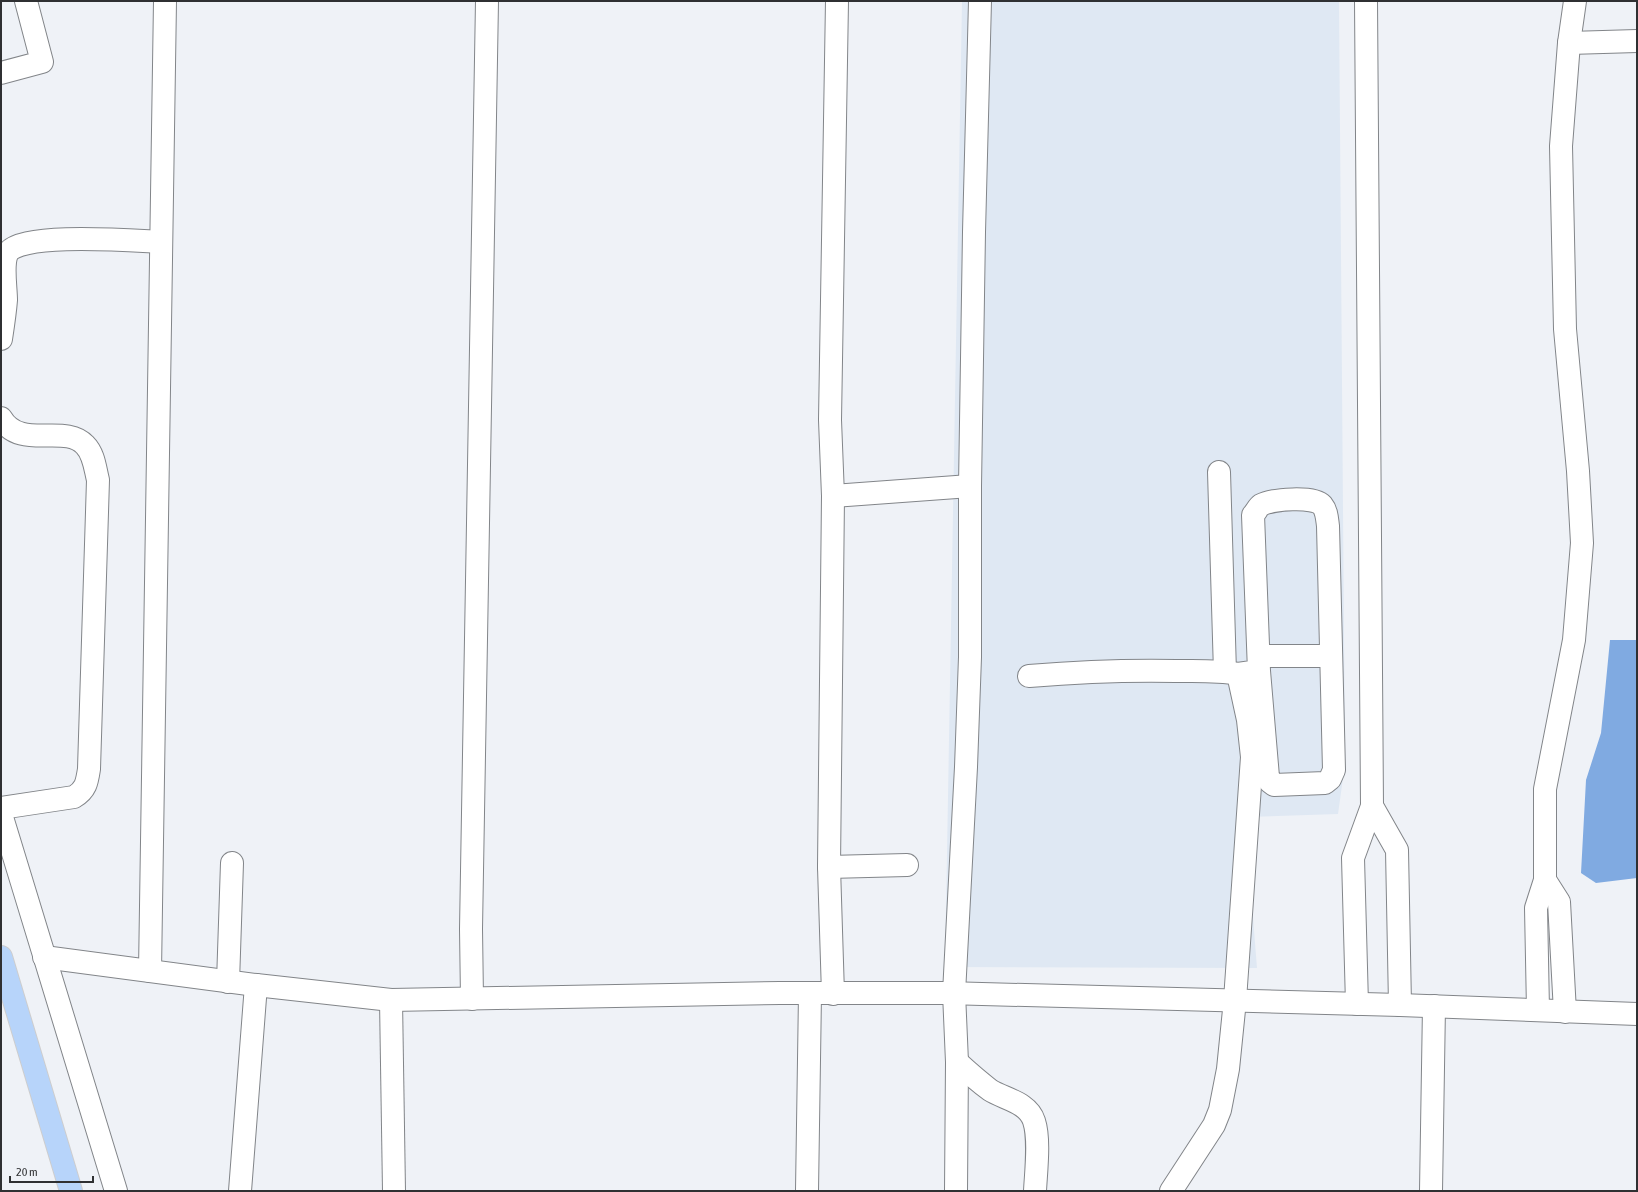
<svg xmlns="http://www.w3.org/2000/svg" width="1638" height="1192" font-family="'Asap Condensed',sans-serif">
<rect width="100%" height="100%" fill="#eff2f7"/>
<path fill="#dfe8f3" d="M962 1H1339L1345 764 1338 814 1245 817 1257 968 945 967Z"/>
<path fill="#80aae1" d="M1610 640H1637V878L1596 883 1581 873 1586 780 1601 733Z"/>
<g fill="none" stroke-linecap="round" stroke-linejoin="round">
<defs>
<g id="minor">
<path d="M1569 43 1637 41"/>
<path d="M1 73 42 62 26 1"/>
<path d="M1 339C3 326 5 313 6 300 6 288 2 265 7 254 17 231 136 241 161 242"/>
<path d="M1 418C20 451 65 423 85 445 94 454 95 468 98 480L89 769C87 782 86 790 74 797L1 808"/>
<path d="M1219 472 1225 672"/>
<path d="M833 496 970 486"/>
<path d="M1259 656H1331"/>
<path d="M1238 674 1259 671 1253 515C1256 512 1258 507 1261 505 1272 499 1314 496 1322 505 1327 511 1327 519 1328 526L1334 770 1330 779 1325 783 1274 785 1270 782 1268 777 1259 671"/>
<path d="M1029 676C1078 672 1127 670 1176 671 1197 671 1218 670 1238 674L1248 720 1252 757 1235 1000 1228 1069 1220 1110 1214 1125 1171 1191"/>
<path d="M1372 806 1397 850 1400 1005"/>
<path d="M1 814 116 1191"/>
<path d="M829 867 907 865"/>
<path d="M1545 880 1559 902 1565 1012"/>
<path d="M44 957 256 985 391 1000 780 993H946L1400 1005 1637 1014"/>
<path d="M150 971 165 1"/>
<path d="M228 982 232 863"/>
<path d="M833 994 829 867 833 496 830 420 837 1"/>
<path d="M472 999 471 929 487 1"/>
<path d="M391 1000 394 1191"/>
<path d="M1357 1004 1353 858 1372 806 1366 1"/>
<path d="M1538 1010 1536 908 1545 880V789L1574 640 1582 543 1578 471 1565 329 1561 146 1569 43 1575 1"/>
<path d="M957 1062C968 1072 978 1081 990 1090 1004 1099 1028 1102 1034 1121 1040 1139 1036 1171 1035 1191"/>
<path d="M240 1191 256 985"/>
<path d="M807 1191 810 994"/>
<path d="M956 1191 957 1062 954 993 966 767 970 657V486L974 232 980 1"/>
<path d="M1431 1191 1434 1006"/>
</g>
<path id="major" d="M1 957 71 1191"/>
</defs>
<use href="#minor" stroke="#828589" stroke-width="24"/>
<use href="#major" stroke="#cdcdce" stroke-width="24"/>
<use href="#minor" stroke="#fff" stroke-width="22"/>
<use href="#major" stroke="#b7d4fa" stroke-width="22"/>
</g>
<rect width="1638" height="1192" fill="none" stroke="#2f3032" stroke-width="4"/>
<path d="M10 1176v6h83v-6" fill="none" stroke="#2f3032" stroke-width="2"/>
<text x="16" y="1176" font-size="12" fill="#2f3032" stroke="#eff2f7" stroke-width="3" paint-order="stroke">20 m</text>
</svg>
